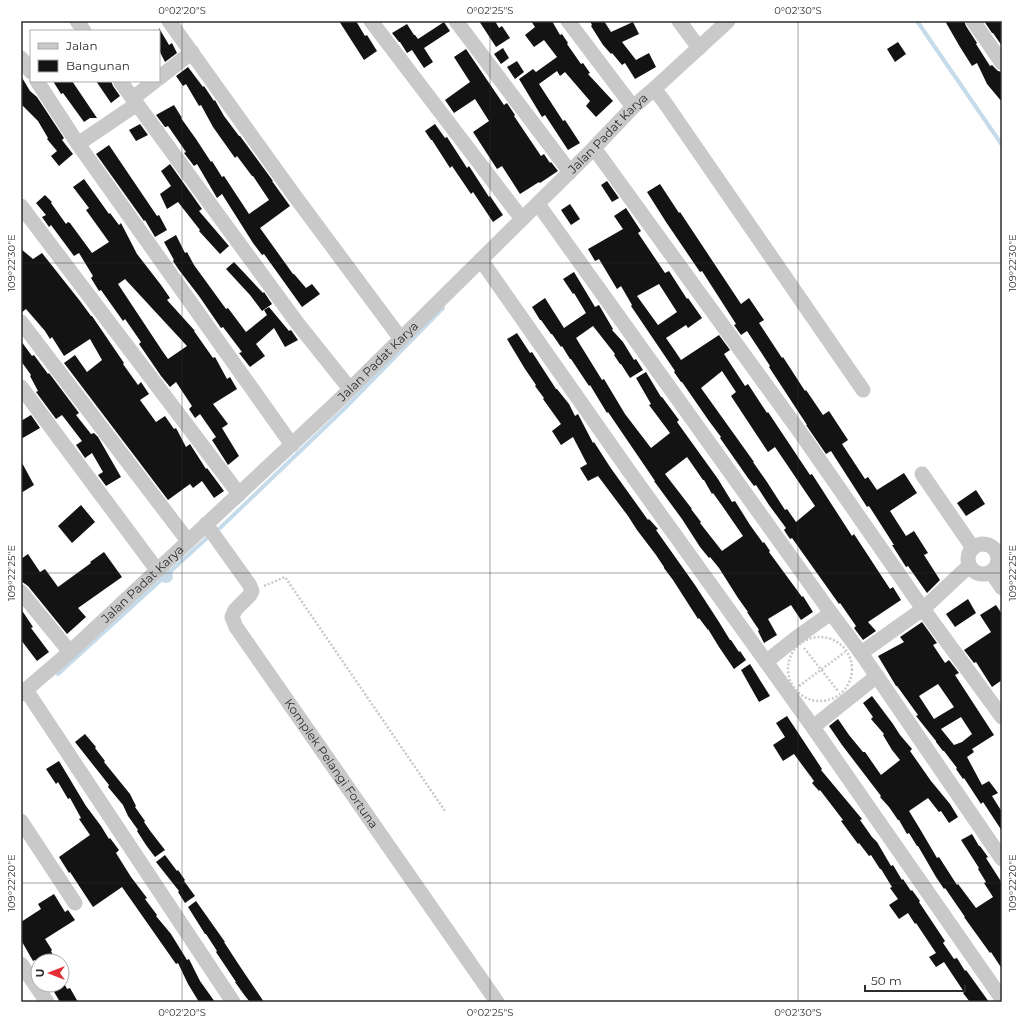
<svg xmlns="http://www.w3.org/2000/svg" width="1023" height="1023" font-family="Montserrat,sans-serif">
<rect width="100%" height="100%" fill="#fff"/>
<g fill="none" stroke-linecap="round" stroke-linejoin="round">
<g stroke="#c6dbea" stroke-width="4">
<path d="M917 21 1002 145"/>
<path d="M220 528 343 410 443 308"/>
<path d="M58 674 208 537"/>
</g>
<path stroke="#c6dbea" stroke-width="14" d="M165 575 166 576"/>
</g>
<g fill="#131313" fill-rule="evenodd">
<path d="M339 21H356L365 36 367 35 377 51 364 60Z"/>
<path d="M479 21H495L499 28 502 26 510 38 496 47Z"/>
<path d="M531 21H552L560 35 562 34 568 43 567 44 581 64 583 63 590 73 588 74 613 101 596 117 586 106 590 101 565 72 560 76 557 71 539 84 563 121 565 120 580 143 568 150 545 115 542 117 519 79 533 69 536 72 557 57 544 40 534 47 525 35 535 27Z"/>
<path d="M590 21H604L611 32 633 22 639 34 622 42 636 60 649 53 656 67 635 79 625 63 622 65 612 53 611 54 603 45 591 26 592 25Z"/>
<path d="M945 21H964L966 26 977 43 976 44 990 66 992 65 998 71 1002 72V102L987 84 977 63 972 66 960 47Z"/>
<path d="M984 21H1002V46L993 33H992Z"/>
<path d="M444 22 450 31 424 48 433 62 424 68 412 50 407 53 400 42H399L392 33 407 24 414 35H415L418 39Z"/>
<path d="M159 28 169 45 172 43 177 53 165 62 159 50Z"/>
<path d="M898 42 906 54 895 62 887 49Z"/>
<path d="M503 48 509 58 501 64 494 54Z"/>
<path d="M466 49 504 105 507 103 515 115 514 116 541 156 544 154 550 163 551 162 558 171 540 183 539 182 520 194 502 166 497 169 473 132 489 121 475 99 454 113 445 100 470 82 454 57Z"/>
<path d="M517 61 524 72 515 79 507 67Z"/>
<path d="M188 67 203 87 204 86 214 101 215 100 216 102 224 116 239 136H240L273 181H272L290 206 260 228 293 274H294L306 288 312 284 320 294 302 307 264 254 262 255 253 243 222 194 217 198 197 164 194 166 184 153 186 152 168 126 166 127H165L156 115 174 105 182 118H181L196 139 211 162 212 161 222 177 224 176 249 214 269 200 253 176H252L237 156 235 158 213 127 201 105 199 106 186 84 183 86 176 76Z"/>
<path d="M21 76 30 91 37 97 64 138 62 140 73 154 59 166 51 156 57 151 47 139 48 138 38 121 21 104Z"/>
<path d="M53 81H72L97 118H90L84 122 63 93 61 94Z"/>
<path d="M96 81H111L113 86 120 96 111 103Z"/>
<path d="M140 124 148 135 136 141 129 130Z"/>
<path d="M435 124 445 138 447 137 467 168 469 166 489 197 490 196 503 215 493 222 473 192 471 194 452 166 450 168 432 140H431L425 131Z"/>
<path d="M109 145 157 216 159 215 167 230 155 237 145 220 144 221 96 154Z"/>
<path d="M170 164 202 209 199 211 229 246 220 254 199 231 200 230 178 202 167 209 160 194 171 186 161 171Z"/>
<path d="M84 179 109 214 110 213 119 225 121 223 137 254 161 285 170 298 167 300 195 331H194L213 358 215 357 227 379 230 377 237 389 213 404 228 424 222 428 239 456 228 465 212 440 216 437 200 414 195 418 189 409 192 406 176 382 170 387 161 376 139 344 141 342 125 319 123 321 101 290 99 291 91 278 93 276 79 253 74 256 51 225 49 227 42 217 46 215 36 203 45 195 52 202 51 203 66 224 68 222 70 223 92 253 109 242 86 210 89 208 73 187ZM125 279 187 346 168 359 163 352 118 284Z"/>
<path d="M607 181 619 198 612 202 601 185Z"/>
<path d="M660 184 679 213 680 212 741 304 749 298 764 320 759 323 782 358 783 357 805 391 806 390 823 415 829 411 848 440 842 444 865 479 868 477 877 490 904 473 917 493 890 511 906 536 914 531 928 553 924 555 940 580 927 593 908 566 906 567 892 545H894L869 506 867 507 831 451 826 454 806 425H807L769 367 770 366 747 331 741 335 734 325 736 324 702 271 700 272 666 222 647 192Z"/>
<path d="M570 204 580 219 571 225 561 210Z"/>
<path d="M626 208 641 231 638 233 665 273 669 271 687 299 688 298 702 318 688 328 686 325 666 338 675 351 681 360 719 335 730 350 724 354 745 386 748 384 767 413 768 412 810 475 812 474 852 536 854 534 890 589 893 587 901 600 868 622 876 631 863 640 854 628 856 626 840 603 839 604 792 538 790 539 784 530 786 528 769 505 756 485 754 486 748 478 720 438 721 437 709 421 682 382H681L674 372 675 371 631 306 632 305 621 286 617 289 599 259 595 261 588 249 623 229 614 216ZM659 284 677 312 658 325 637 296ZM722 371 736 392 731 396 768 452 775 447 815 506 796 522 787 509 785 510 767 482 753 462H754L701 388Z"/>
<path d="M176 235 185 253 187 252 194 265 226 309 228 308 246 332 267 315 264 310 269 307 289 331 291 330 298 340 285 347 274 328 256 344 265 356 250 367 239 353 242 352 223 327 221 328 199 296 179 270 173 261 174 260 164 242Z"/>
<path d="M21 249 33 259 42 253 80 301 91 316H92L124 363 123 364 138 385 141 382 149 394 140 400 156 422 165 416 174 429 176 428 186 447 190 444 206 469 207 468 224 491 214 498 202 481 193 488 190 484 168 500 64 363 75 355 87 372 102 360 90 339 64 356 52 337 50 339 45 331 26 309 21 313Z"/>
<path d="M234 262 263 293 264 292 272 304 262 311 250 295 226 269Z"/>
<path d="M574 272 595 307 599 305 613 329 612 330 623 342 634 360 636 359 643 370 630 378 621 364H620L614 355 615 354 593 326 576 338 602 380 604 379 625 414 651 448 670 433 649 405 651 404 636 378 646 372 661 397H662L679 420 677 422 718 479 732 502 735 501 750 525 763 543 764 542 770 551 769 552 802 597 803 596 813 612 801 620 791 605 768 619 777 635 764 643 758 631 759 630 747 612H748L738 598 719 568 710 557 709 558 700 547 682 519 654 481H655L608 412 607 413 590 385 589 386 571 359H570L562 346 561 347 552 334H551L541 320H540L532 307 545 298 564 328 586 313 574 293 573 294 563 279ZM687 457 703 480H704L712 494 713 493 723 507 743 536 722 551 700 523 701 522 691 509H692L665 474Z"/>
<path d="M517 333 530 353 532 352 556 389H557L569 404 575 416 578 414 593 443 594 442 610 467 648 520 649 519 658 529 656 530 695 585 719 622 730 640H731L739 652 740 651 746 660 734 669 719 647 708 629V630L699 618 698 619 673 580 664 568V567L656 555 637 530 628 516 598 476 588 481 580 468 587 464 573 437 561 445 552 431 561 424 543 399 544 398 535 386 536 385 525 369 507 339Z"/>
<path d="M21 341 32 356 34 355 48 374 49 373 79 413 76 415 91 434 94 433 98 437 121 477 106 486 98 475 103 472 92 453 85 458 76 445 82 441 62 415 56 419 36 392 38 391 30 376 31 375 21 361Z"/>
<path d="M31 415 40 428 21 439V421Z"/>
<path d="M21 461 34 485 21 493Z"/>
<path d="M976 490 985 504 966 516 957 503Z"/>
<path d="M81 505 95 522 72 543 58 526Z"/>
<path d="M104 552 122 577 78 608 86 617 67 634 28 586 21 581V559L28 554 40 572 45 569 58 587 91 563 90 562Z"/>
<path d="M968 599 976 613 955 627 946 614Z"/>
<path d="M996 605 1002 614V680L992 687 976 662 974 663 964 650 991 632 980 615Z"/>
<path d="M21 609 33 627 31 628 49 652 37 661 21 640Z"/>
<path d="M922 622 937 643 933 645 945 663 949 660 959 673 955 675 994 735 972 749 974 752 967 757 982 785 989 781 998 793 992 796 1002 812V831L983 802 981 804 964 778 963 779 956 769 957 768 944 751H943L936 742V741L916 716 918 715 897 686H896L878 656 904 642 900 637ZM938 684 954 707 934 719 919 696ZM961 717 972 734 962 742 954 745 941 729Z"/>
<path d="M750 664 770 696 759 702 741 670Z"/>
<path d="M872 696 893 724 900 735 912 749 910 751 931 781 950 804 958 817 949 823 941 811 939 812 928 798 909 811 920 829 937 858 939 857 957 885 958 884 976 908 993 897 984 883 986 882 978 869 979 868 961 840 972 834 979 846H980L988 857 986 858 1002 883V969L991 952 990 953 964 917H965L945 888 944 889 936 877 918 846H917L909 833 907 834 899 820H898L889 807 880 797 881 796 842 745 829 726 838 719 849 735 863 752H865L881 775 900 760 892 750 883 735 884 734 871 719 873 717 863 703Z"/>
<path d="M787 716 822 769 821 770 862 819 860 820 872 837 877 842 891 866 893 865 902 880 903 879 911 891 912 890 920 901 919 902 945 941 943 943 954 959 957 958 965 971 966 970 989 1002H970L963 993 964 992 944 962 936 967 929 957 936 953 916 923 915 924 908 913 899 919 889 905 898 899 890 888 892 887 881 869H880L871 855 869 856 859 843 858 844 841 821 843 820 820 790 819 791 812 783 814 781 794 754 783 761 773 745 785 737 776 723Z"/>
<path d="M85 734 96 747 95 748 105 761 104 762 130 794 136 806 135 807 145 821 144 822 151 832 165 850 155 857 146 845 137 831 138 830 128 816 123 805 108 787 109 785 75 742Z"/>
<path d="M59 761 86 806 101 826 109 839 110 838 119 850 116 853 131 877 147 898 145 899 157 915 156 916 171 934 187 960 189 959 200 981 215 1002H199L188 984 178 963 176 964 122 887 93 907 70 872 69 873 59 857 90 835 79 819 81 818 70 798 68 799 58 782 56 784 46 769Z"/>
<path d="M165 855 177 871 178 870 185 880 184 881 195 896 185 903 178 892 179 891 156 862Z"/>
<path d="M54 894 65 912 68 910 75 920 45 939 52 950 51 951 56 961H36L35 960 33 961 21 940V922L41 909 38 904Z"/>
<path d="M196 901 225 942H224L241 968 264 1002H250L245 996 235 982H236L216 952 217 951 206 934H205L188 907Z"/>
<path d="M50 985H65L67 989 70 988 78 1002H60Z"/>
</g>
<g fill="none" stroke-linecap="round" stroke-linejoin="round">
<g stroke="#c9c9c9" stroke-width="2.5" stroke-dasharray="2 2" stroke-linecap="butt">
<path d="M264 586 285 577 445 811"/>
<circle cx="820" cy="669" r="32"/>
<path d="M804 648 838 691"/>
<path d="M799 686 845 652"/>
</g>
<g stroke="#c9c9c9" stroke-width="15">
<path d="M77 21 84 31"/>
<path d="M169 21 294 195 401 339"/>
<path d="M371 21 522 219"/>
<path d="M456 21 570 172"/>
<path d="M568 21 633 107"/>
<path d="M679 21 699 48"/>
<path d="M973 21 1002 63"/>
<path d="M21 58 31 72"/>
<path d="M159 78 192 52"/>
<path d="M37 81 78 144 292 445"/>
<path d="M120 81 298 324 350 389"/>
<path d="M654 89 663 100 863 390"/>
<path d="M133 98 155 81"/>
<path d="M78 144 137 104"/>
<path d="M594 148 800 432 923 609 1002 717"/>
<path d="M538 204 831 613 861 653 1002 859"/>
<path d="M21 206 239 494"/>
<path d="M481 260 629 471 810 723 1002 999"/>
<path d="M21 322 188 541"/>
<path d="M21 387 157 570"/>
<path d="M922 474 973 548"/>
<path id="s1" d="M206 524 249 584 252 591 250 595 235 610 232 617 236 627 497 1002"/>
<circle cx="983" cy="559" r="15"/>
<path d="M991 572 1002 588"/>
<path d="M21 592 70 652"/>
<path d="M861 653 923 609 969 566"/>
<path d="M766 662 796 638 831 613"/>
<path d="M26 690 233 1002"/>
<path id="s2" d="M21 694 70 652 335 404 594 148 633 107 654 89 728 21"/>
<path d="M813 727 877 676"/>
<path d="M21 821 75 903"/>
<path d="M21 964 47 1002"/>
</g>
</g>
<path fill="none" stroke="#2c2c2c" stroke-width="1" stroke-opacity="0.45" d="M182 21V1002M490 21V1002M798 21V1002M21 263H1002M21 573H1002M21 883H1002"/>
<g text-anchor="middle" stroke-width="4" stroke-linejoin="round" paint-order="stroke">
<g font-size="12" fill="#2c2c2c" stroke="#fff">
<text dy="4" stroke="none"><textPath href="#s2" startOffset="812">Jalan Padat Karya</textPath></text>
<text dy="4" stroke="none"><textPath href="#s2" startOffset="488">Jalan Padat Karya</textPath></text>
<text dy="4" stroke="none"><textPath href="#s2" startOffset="164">Jalan Padat Karya</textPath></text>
<text dy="4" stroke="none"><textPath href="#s1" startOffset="292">Komplek Pelangi Fortuna</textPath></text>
</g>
</g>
<rect width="1023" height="1023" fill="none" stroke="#ffffff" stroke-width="44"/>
<rect x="30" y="30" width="130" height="52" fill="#ffffff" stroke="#ababab"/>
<rect x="38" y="43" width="20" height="6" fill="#c9c9c9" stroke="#ababab"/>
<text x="66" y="50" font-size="12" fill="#2c2c2c">Jalan</text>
<rect x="38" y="60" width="20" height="12" fill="#131313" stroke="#ababab"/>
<text x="66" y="70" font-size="12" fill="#2c2c2c">Bangunan</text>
<g transform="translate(50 973) rotate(270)"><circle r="19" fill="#ffffff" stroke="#ababab"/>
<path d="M0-3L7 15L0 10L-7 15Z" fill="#e32f38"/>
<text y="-6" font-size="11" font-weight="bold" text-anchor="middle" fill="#2c2c2c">U</text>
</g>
<path d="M865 985v6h100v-6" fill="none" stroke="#2c2c2c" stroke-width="2"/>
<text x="871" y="985" font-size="12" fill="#2c2c2c" stroke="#ffffff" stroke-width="3" paint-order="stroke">50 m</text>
<rect x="22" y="22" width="979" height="979" fill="none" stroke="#2c2c2c" stroke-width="1.5"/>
<g font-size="10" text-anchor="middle" fill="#2c2c2c">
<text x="182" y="14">0°02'20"S</text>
<text x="490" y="14">0°02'25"S</text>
<text x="798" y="14">0°02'30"S</text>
<text transform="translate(1012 263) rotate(-90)" y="4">109°22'30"E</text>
<text transform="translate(11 263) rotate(-90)" y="4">109°22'30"E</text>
<text transform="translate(1012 573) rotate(-90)" y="4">109°22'25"E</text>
<text transform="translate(11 573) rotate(-90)" y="4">109°22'25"E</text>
<text transform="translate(1012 883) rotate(-90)" y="4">109°22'20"E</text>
<text transform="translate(11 883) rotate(-90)" y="4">109°22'20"E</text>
<text x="182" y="1016">0°02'20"S</text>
<text x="490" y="1016">0°02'25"S</text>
<text x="798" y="1016">0°02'30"S</text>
</g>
</svg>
